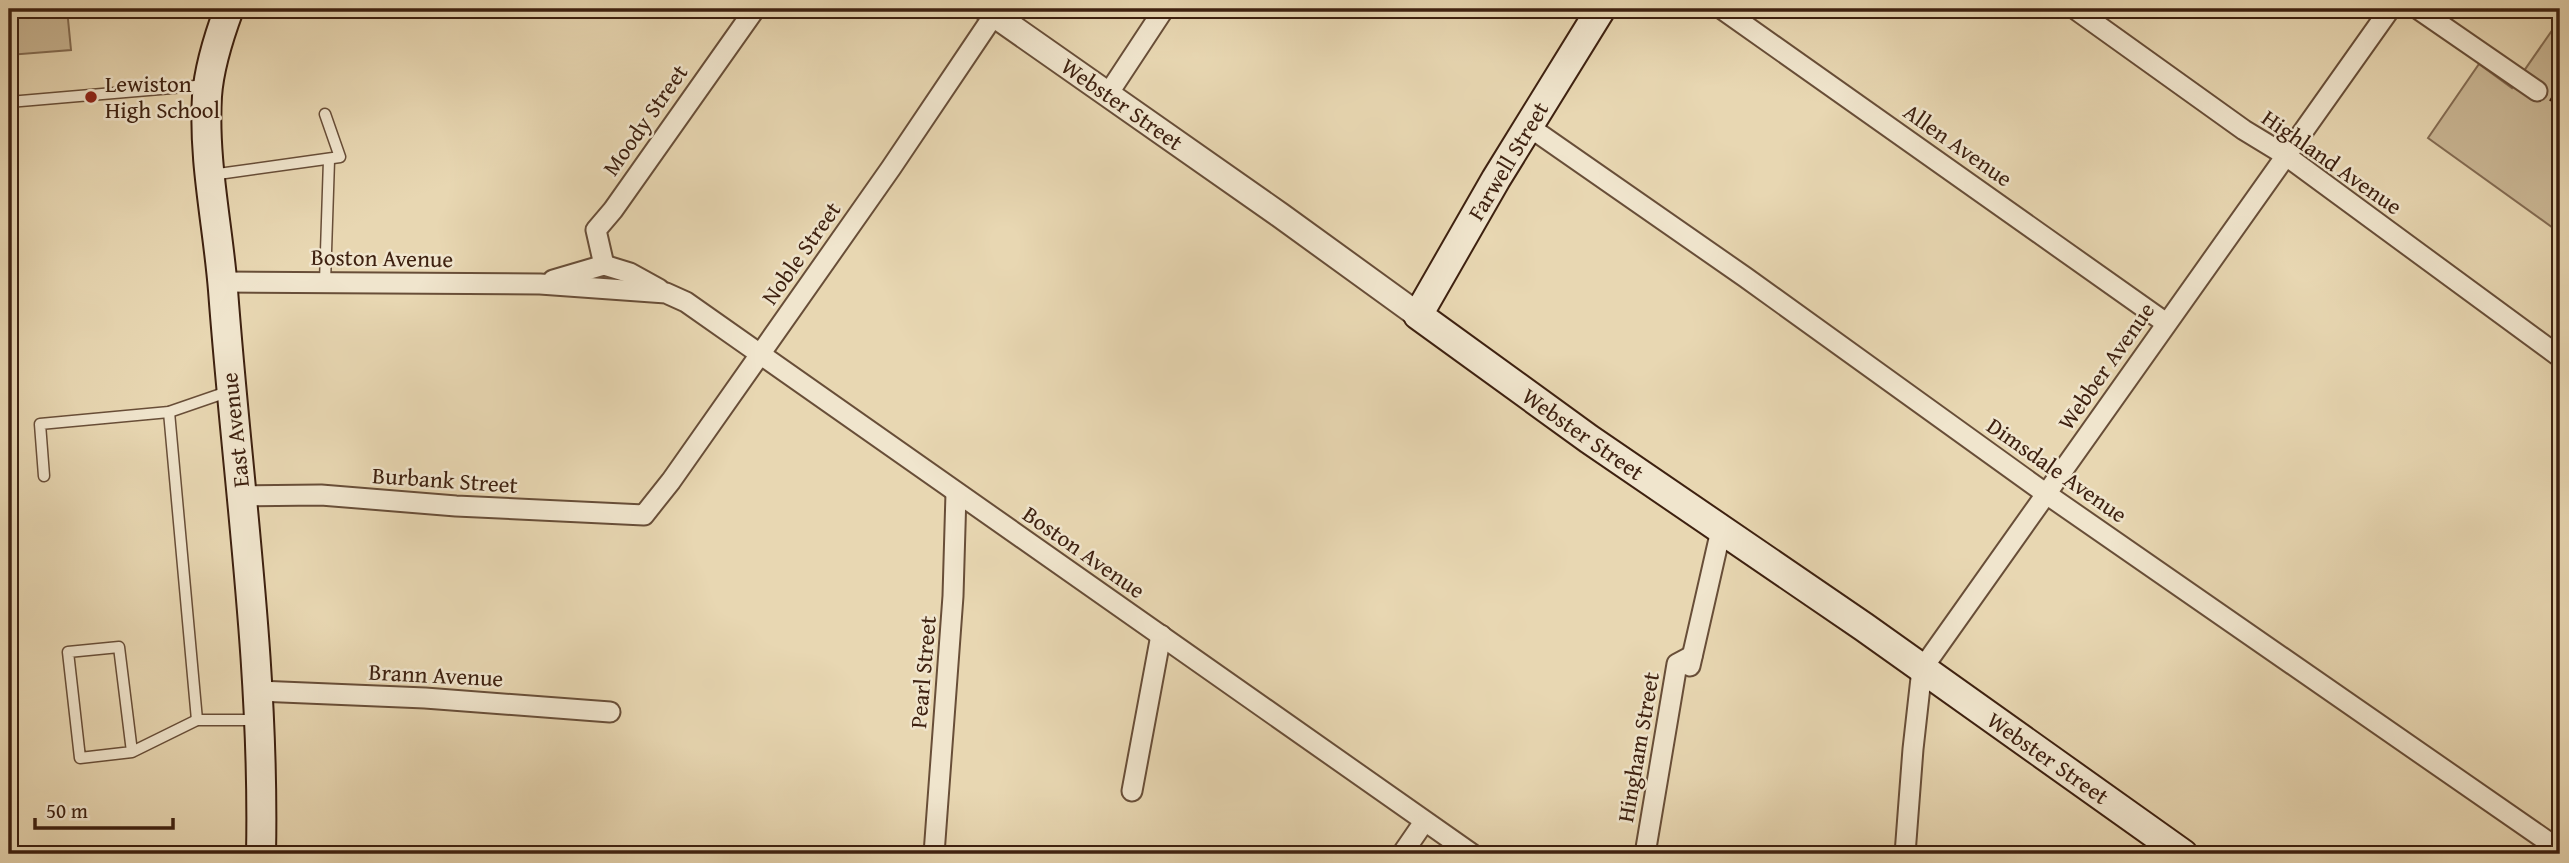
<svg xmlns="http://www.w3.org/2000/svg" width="2569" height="863" font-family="'Gentium Book Plus',serif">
<rect width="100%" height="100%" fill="#e8d7b2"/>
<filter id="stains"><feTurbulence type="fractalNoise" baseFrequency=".00286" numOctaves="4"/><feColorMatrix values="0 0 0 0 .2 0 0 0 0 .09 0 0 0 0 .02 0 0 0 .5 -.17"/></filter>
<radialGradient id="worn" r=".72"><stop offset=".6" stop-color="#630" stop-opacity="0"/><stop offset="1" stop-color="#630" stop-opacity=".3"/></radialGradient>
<g fill="#cbb896" stroke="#846c53" stroke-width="2">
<path d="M9 9H67L71 50 9 55Z"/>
<path d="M2560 19V233L2428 138 2479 64 2512 88Z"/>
</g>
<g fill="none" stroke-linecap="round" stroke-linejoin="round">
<defs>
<g id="service">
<path d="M9 102 207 85"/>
<path d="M211 175 340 157 325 114"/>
<path d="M325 282 329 160"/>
<path d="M169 412 197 720"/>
<path d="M44 476 40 424 169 412 230 391"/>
<path d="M132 752 119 647 68 652 80 758 132 752 197 720H255"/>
</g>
<g id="minor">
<path d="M1722 9 2166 323"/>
<path d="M2075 9 2244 130 2285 155 2560 357"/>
<path d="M2418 9 2537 91"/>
<path d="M1108 94 1164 9"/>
<path d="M1528 126 1745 277 2045 493 2560 850"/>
<path d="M604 265 596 230 613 210 755 9"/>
<path d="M553 280 604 265 630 273 659 289"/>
<path d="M223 282 540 284 666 293 686 302 1472 854"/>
<path d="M242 496 321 495 456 506 644 515 671 481 891 168 994 15"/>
<path d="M1690 666 1721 530"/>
<path d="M258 691 425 698 610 712"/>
<path d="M1132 791 1161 635"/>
<path d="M934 854 953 596 956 493"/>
<path d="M1402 854 1424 822"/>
<path d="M1645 854 1677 664 1692 656"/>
<path d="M1905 854 1913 749 1922 669 2390 9"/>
</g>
<path id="tertiary" d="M986 9 1280 215 1418 315"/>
<g id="secondary">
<path d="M229 9C219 36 209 67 207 96 203 161 218 226 223 290 237 478 265 665 261 854"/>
<path d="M1601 9 1496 179 1418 315 1589 439 1864 627 2183 854"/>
</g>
</defs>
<use href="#service" stroke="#684e38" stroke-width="13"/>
<use href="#minor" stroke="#684e38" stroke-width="23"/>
<use href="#tertiary" stroke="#684e38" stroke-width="28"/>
<use href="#secondary" stroke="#3e2110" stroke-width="32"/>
<path stroke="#3e2110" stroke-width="3.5" stroke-dasharray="2 3.5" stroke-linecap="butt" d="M2550 99 2560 105"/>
<use href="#service" stroke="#f0e5cd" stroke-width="10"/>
<use href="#minor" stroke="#f0e5cd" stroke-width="19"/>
<use href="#tertiary" stroke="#f0e5cd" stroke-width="24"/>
<use href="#secondary" stroke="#f0e5cd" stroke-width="28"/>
</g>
<circle fill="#8f2418" stroke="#f0e5cd" stroke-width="2.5" cx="91" cy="97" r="7"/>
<g text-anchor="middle" stroke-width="5" stroke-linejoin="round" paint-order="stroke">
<g font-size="23" fill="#3e2110" stroke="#f0e5cd" text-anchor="start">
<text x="105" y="92">Lewiston<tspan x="105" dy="26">High School</tspan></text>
</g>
<g font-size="23" fill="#3e2110" stroke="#f0e5cd">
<text transform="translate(1122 104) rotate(35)" y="8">Webster Street</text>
<text transform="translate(645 120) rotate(-55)" y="8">Moody Street</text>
<text transform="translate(1958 145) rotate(35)" y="8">Allen Avenue</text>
<text transform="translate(1508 161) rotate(-59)" y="8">Farwell Street</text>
<text transform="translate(2332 162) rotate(35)" y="8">Highland Avenue</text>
<text transform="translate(801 253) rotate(-55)" y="8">Noble Street</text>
<text transform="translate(382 258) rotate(1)" y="8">Boston Avenue</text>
<text transform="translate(2106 366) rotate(-55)" y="8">Webber Avenue</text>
<text transform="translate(235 430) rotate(-96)" y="8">East Avenue</text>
<text transform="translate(1583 434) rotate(35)" y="8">Webster Street</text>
<text transform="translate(2057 470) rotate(35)" y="8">Dimsdale Avenue</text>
<text transform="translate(445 480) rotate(4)" y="8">Burbank Street</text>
<text transform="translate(1084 552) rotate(35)" y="8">Boston Avenue</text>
<text transform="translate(923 672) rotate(-85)" y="8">Pearl Street</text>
<text transform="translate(436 675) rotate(3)" y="8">Brann Avenue</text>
<text transform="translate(1638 747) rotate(-80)" y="8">Hingham Street</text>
<text transform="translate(2048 758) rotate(35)" y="8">Webster Street</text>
</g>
</g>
<rect width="2569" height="863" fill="none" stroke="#e8d7b2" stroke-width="35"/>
<rect x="10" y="10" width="2548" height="842" fill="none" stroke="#3e2110" stroke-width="3.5"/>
<rect x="18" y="18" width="2534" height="828" fill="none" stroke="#3e2110" stroke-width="2"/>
<path d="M35 818v10h138v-10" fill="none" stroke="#3e2110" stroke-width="3.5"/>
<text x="46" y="818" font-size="21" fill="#3e2110" stroke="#f0e5cd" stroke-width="5" paint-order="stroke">50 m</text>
<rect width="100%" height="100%" filter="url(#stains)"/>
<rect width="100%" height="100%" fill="url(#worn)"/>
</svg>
